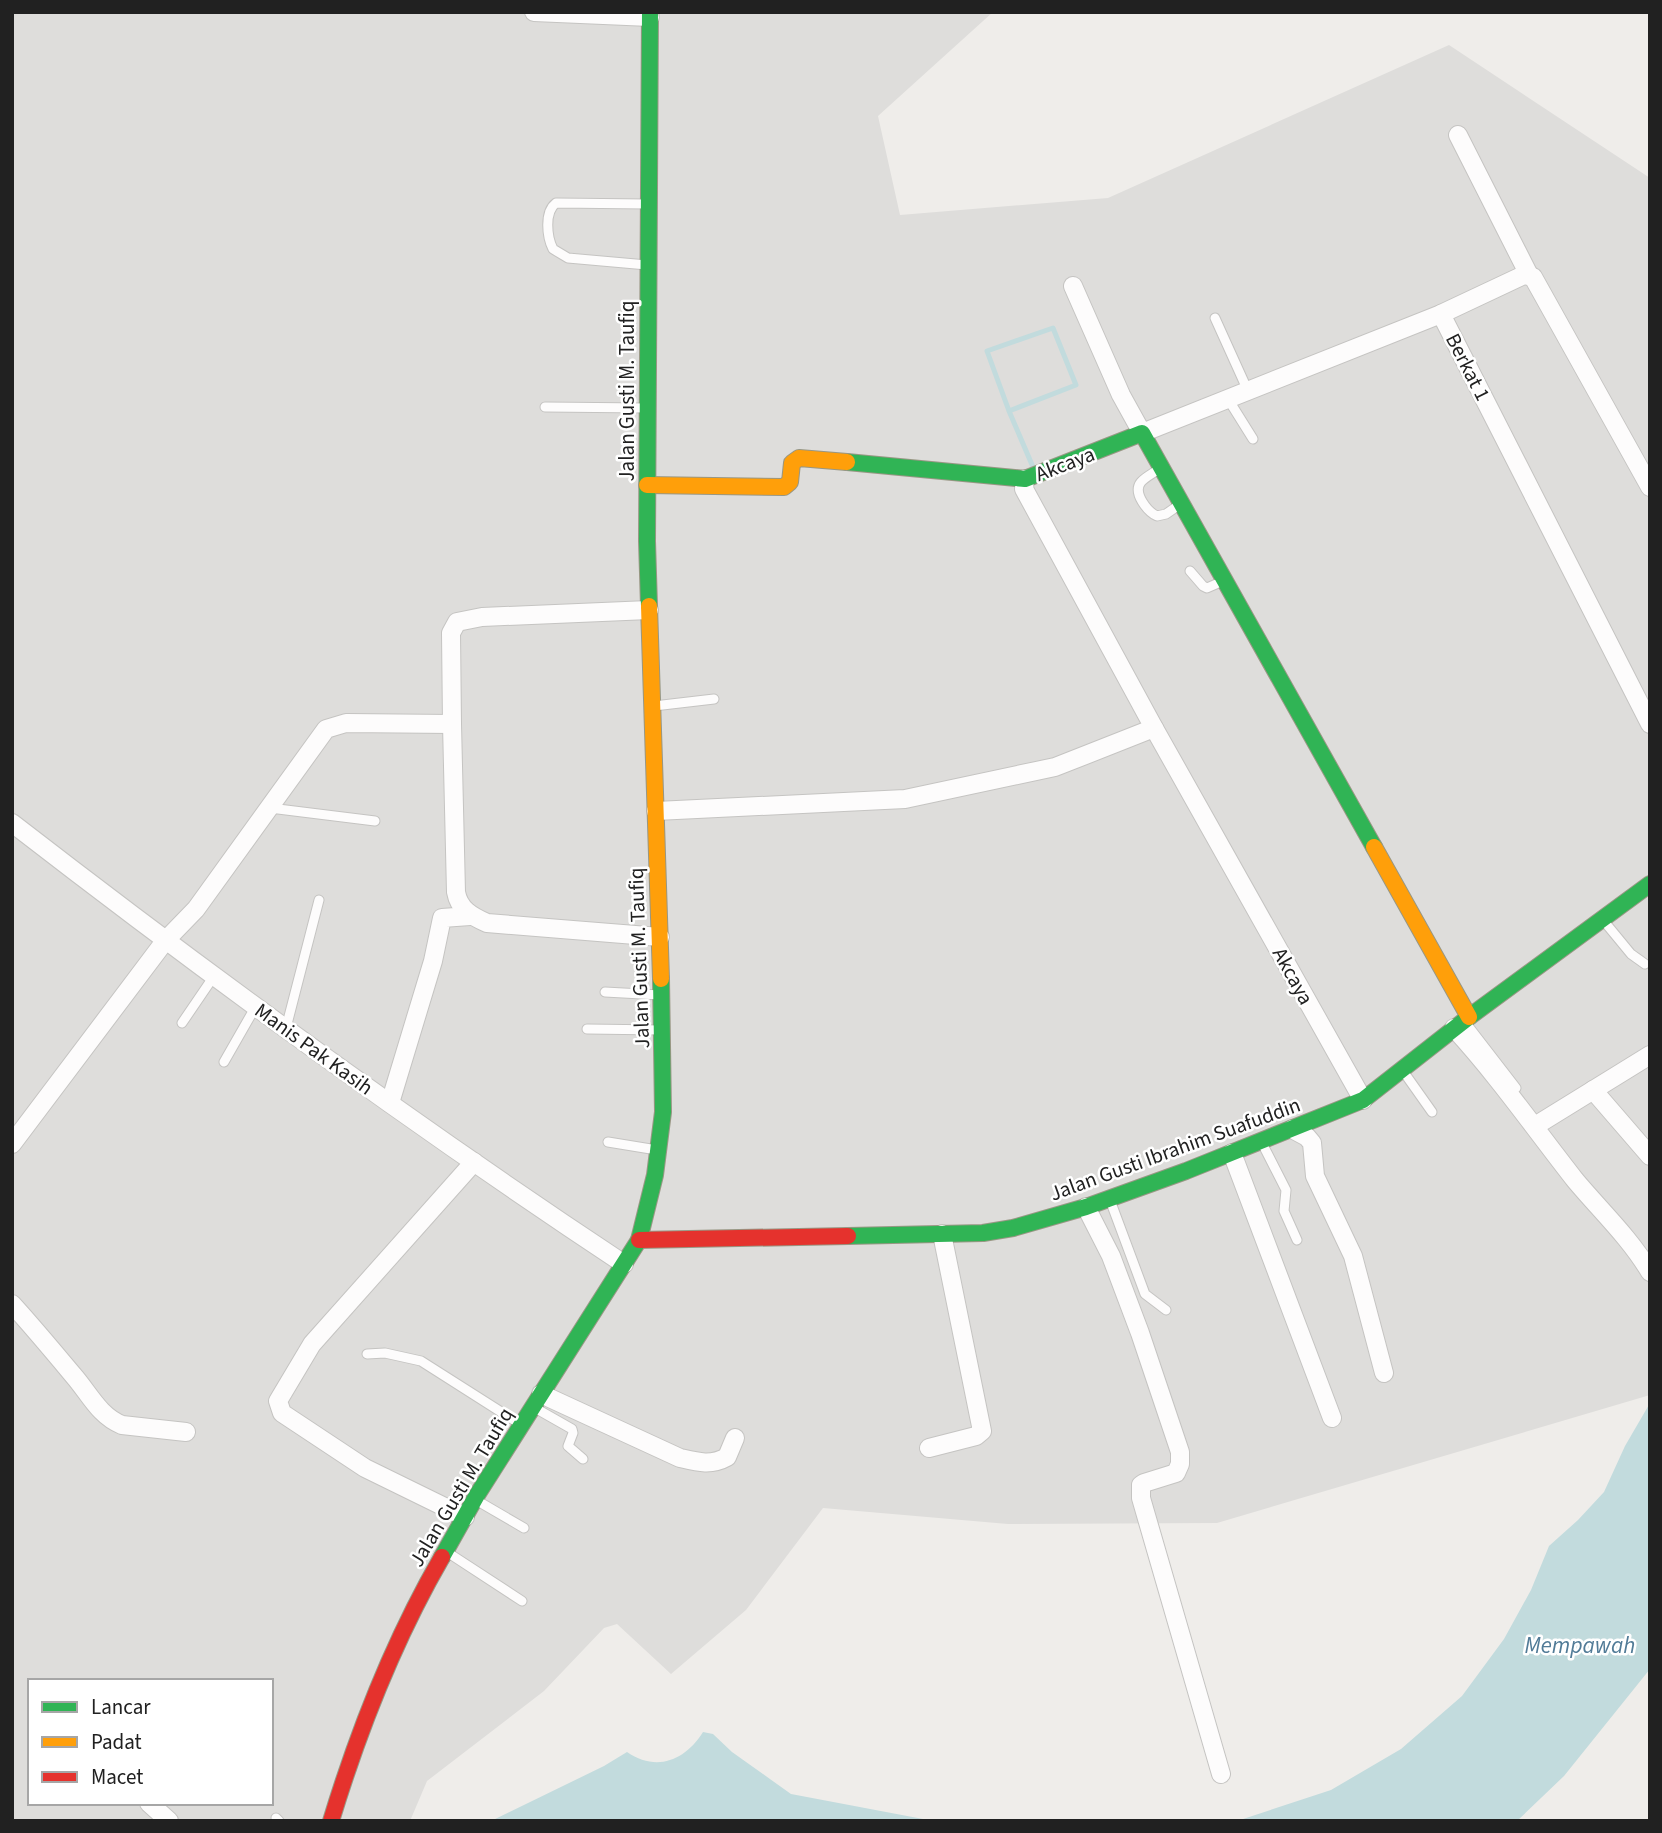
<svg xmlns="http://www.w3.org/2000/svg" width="1662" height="1833" font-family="'Source Sans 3',sans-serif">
<rect width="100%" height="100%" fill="#efedea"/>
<path fill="#dedddb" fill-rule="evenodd" d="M12 12H993L878 116 900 215 1108 198 1449 45 1650 178V1395L1217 1523 1008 1524 823 1508 746 1610 671 1674 617 1624 604 1628 544 1691 427 1781 410 1821H12ZM30 1681H271V1803H30Z"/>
<g fill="#c2dbdd">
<path d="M1650 1403V1669L1564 1776 1517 1821H1237L1331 1790 1401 1749 1462 1696 1504 1639 1531 1590 1549 1546 1578 1520 1604 1492 1625 1446Z"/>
<path d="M703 1732 713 1734 732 1752 791 1794 923 1819 945 1821H491L604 1766 627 1752C656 1772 685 1761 703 1732Z"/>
</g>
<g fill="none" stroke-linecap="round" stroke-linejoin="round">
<path stroke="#c2dbdd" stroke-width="5" d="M1009 411 987 351 1053 328 1076 385 1009 411 1033 467"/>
<defs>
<g id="lane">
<path d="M647 265 568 258 553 249C547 237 544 212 556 203L647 204"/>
<path d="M1215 318 1248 391"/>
<path d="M1228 399 1253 439"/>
<path d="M545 407 646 408"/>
<path d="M1160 468C1154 473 1145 477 1141 482 1132 493 1148 512 1157 516L1166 514 1179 505"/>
<path d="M1190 571 1203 586 1207 588 1223 581"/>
<path d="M654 706 714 699"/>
<path d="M270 808 375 821"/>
<path d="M1603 920 1631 954 1645 964"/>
<path d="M605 992 660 995"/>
<path d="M1465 1022 1516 1088"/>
<path d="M182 1023 214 976"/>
<path d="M286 1028 319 900"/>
<path d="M587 1029 661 1030"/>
<path d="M224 1062 256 1006"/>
<path d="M1403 1071 1432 1112"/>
<path d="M608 1142 657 1150"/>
<path d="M1262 1143 1286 1190 1284 1211 1297 1240"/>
<path d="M1110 1200 1145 1294 1166 1310"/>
<path d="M367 1354 385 1353 421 1361 520 1424"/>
<path d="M535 1408 572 1429 573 1433 568 1446 583 1459"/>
<path d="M476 1500 524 1528"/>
<path d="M447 1552 522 1601"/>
<path d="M276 1818 279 1821"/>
</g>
<g id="street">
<path d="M534 12 650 17"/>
<path d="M1458 135 1529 275"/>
<path d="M1073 286 1121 395 1142 433 1441 314"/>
<path d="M1025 479 1024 489 1154 728 1363 1100"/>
<path d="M1650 487 1533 277 1524 275 1441 314 1650 724"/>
<path d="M452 724 456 892C459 909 471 916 487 923L660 937"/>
<path d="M656 811 905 799 1055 767 1154 728"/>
<path d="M12 823C211 977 414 1125 624 1264"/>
<path d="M1454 1028C1498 1076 1535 1129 1575 1180 1600 1210 1630 1238 1650 1272"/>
<path d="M1593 1090 1650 1156"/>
<path d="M390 1103 433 961 442 918 470 916"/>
<path d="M1535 1126 1650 1055"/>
<path d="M1292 1129 1307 1137 1312 1143 1315 1176 1353 1256 1384 1373"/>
<path d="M12 1144 165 941 196 909 326 729 346 723 452 724 451 633 457 622 482 617 649 610"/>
<path d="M1232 1153 1332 1418"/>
<path d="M1086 1207 1111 1256 1140 1333 1180 1452V1464L1176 1473 1144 1483 1141 1485V1498L1221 1774"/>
<path d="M12 1304C33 1327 53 1351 73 1375 89 1393 99 1416 122 1425L186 1432"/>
<path d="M541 1394 680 1458C697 1462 711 1466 727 1457L735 1438"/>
<path d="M929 1448 976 1436 982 1431 942 1234"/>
<path d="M465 1517 365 1468 282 1413 278 1401 312 1344 474 1162"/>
<path d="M149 1803 169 1821"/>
</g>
<g id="fast">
<path d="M847 462 1025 479 1142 433 1374 847"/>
<path d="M649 606 647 541 650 12"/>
<path d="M848 1236 983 1233 1013 1228 1086 1207 1186 1171 1363 1100 1469 1017 1650 884"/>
<path d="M442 1557 477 1495 639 1240 655 1175 663 1112 661 979"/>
</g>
<g id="slow">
<path d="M647 485 784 487 790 482 792 463 799 458 847 462"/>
<path d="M649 606 661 979"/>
<path d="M1374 847 1469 1017"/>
</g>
<g id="jam">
<path d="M639 1240 848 1236"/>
<path d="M331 1821C359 1729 394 1640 442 1557"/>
</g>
</defs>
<use href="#lane" stroke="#c5c4c2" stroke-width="11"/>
<use href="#street" stroke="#c5c4c2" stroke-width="20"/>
<use href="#fast" stroke="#989784" stroke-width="18"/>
<use href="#slow" stroke="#989784" stroke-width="18"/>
<use href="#jam" stroke="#989784" stroke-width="18"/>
<use href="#lane" stroke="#fdfcfc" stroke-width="9"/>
<use href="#street" stroke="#fdfcfc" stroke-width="18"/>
<use href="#fast" stroke="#30b455" stroke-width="16"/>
<use href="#slow" stroke="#ff9f0a" stroke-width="16"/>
<use href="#jam" stroke="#e5322d" stroke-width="16"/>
</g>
<g text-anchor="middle" stroke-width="5" stroke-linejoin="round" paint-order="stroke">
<g font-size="21" fill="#212121" stroke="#fff">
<text transform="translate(1468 367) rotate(63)" y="7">Berkat 1</text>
<text transform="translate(627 391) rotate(-90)" y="7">Jalan Gusti M. Taufiq</text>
<text transform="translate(1065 464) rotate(-21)" y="7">Akcaya</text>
<text transform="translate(639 958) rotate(-92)" y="7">Jalan Gusti M. Taufiq</text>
<text transform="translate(1293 976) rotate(61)" y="7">Akcaya</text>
<text transform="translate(314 1049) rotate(36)" y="7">Manis Pak Kasih</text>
<text transform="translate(1175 1149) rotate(-20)" y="7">Jalan Gusti Ibrahim Suafuddin</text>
<text transform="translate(461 1487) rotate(-59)" y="7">Jalan Gusti M. Taufiq</text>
</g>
<g font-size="23" font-style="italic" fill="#517b97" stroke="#fff">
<text x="1580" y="1653">Mempawah</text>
</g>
</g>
<rect width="1662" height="1833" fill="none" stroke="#212121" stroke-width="28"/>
<rect x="28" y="1679" width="245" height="126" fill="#ffffff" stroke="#a6a6a6" stroke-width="2"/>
<rect x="42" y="1702" width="35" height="10" fill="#30b455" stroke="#a6a6a6" stroke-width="2"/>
<text x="91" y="1714" font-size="21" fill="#212121">Lancar</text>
<rect x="42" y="1737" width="35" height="10" fill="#ff9f0a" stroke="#a6a6a6" stroke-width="2"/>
<text x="91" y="1749" font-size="21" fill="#212121">Padat</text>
<rect x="42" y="1772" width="35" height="10" fill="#e5322d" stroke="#a6a6a6" stroke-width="2"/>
<text x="91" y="1784" font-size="21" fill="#212121">Macet</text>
</svg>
